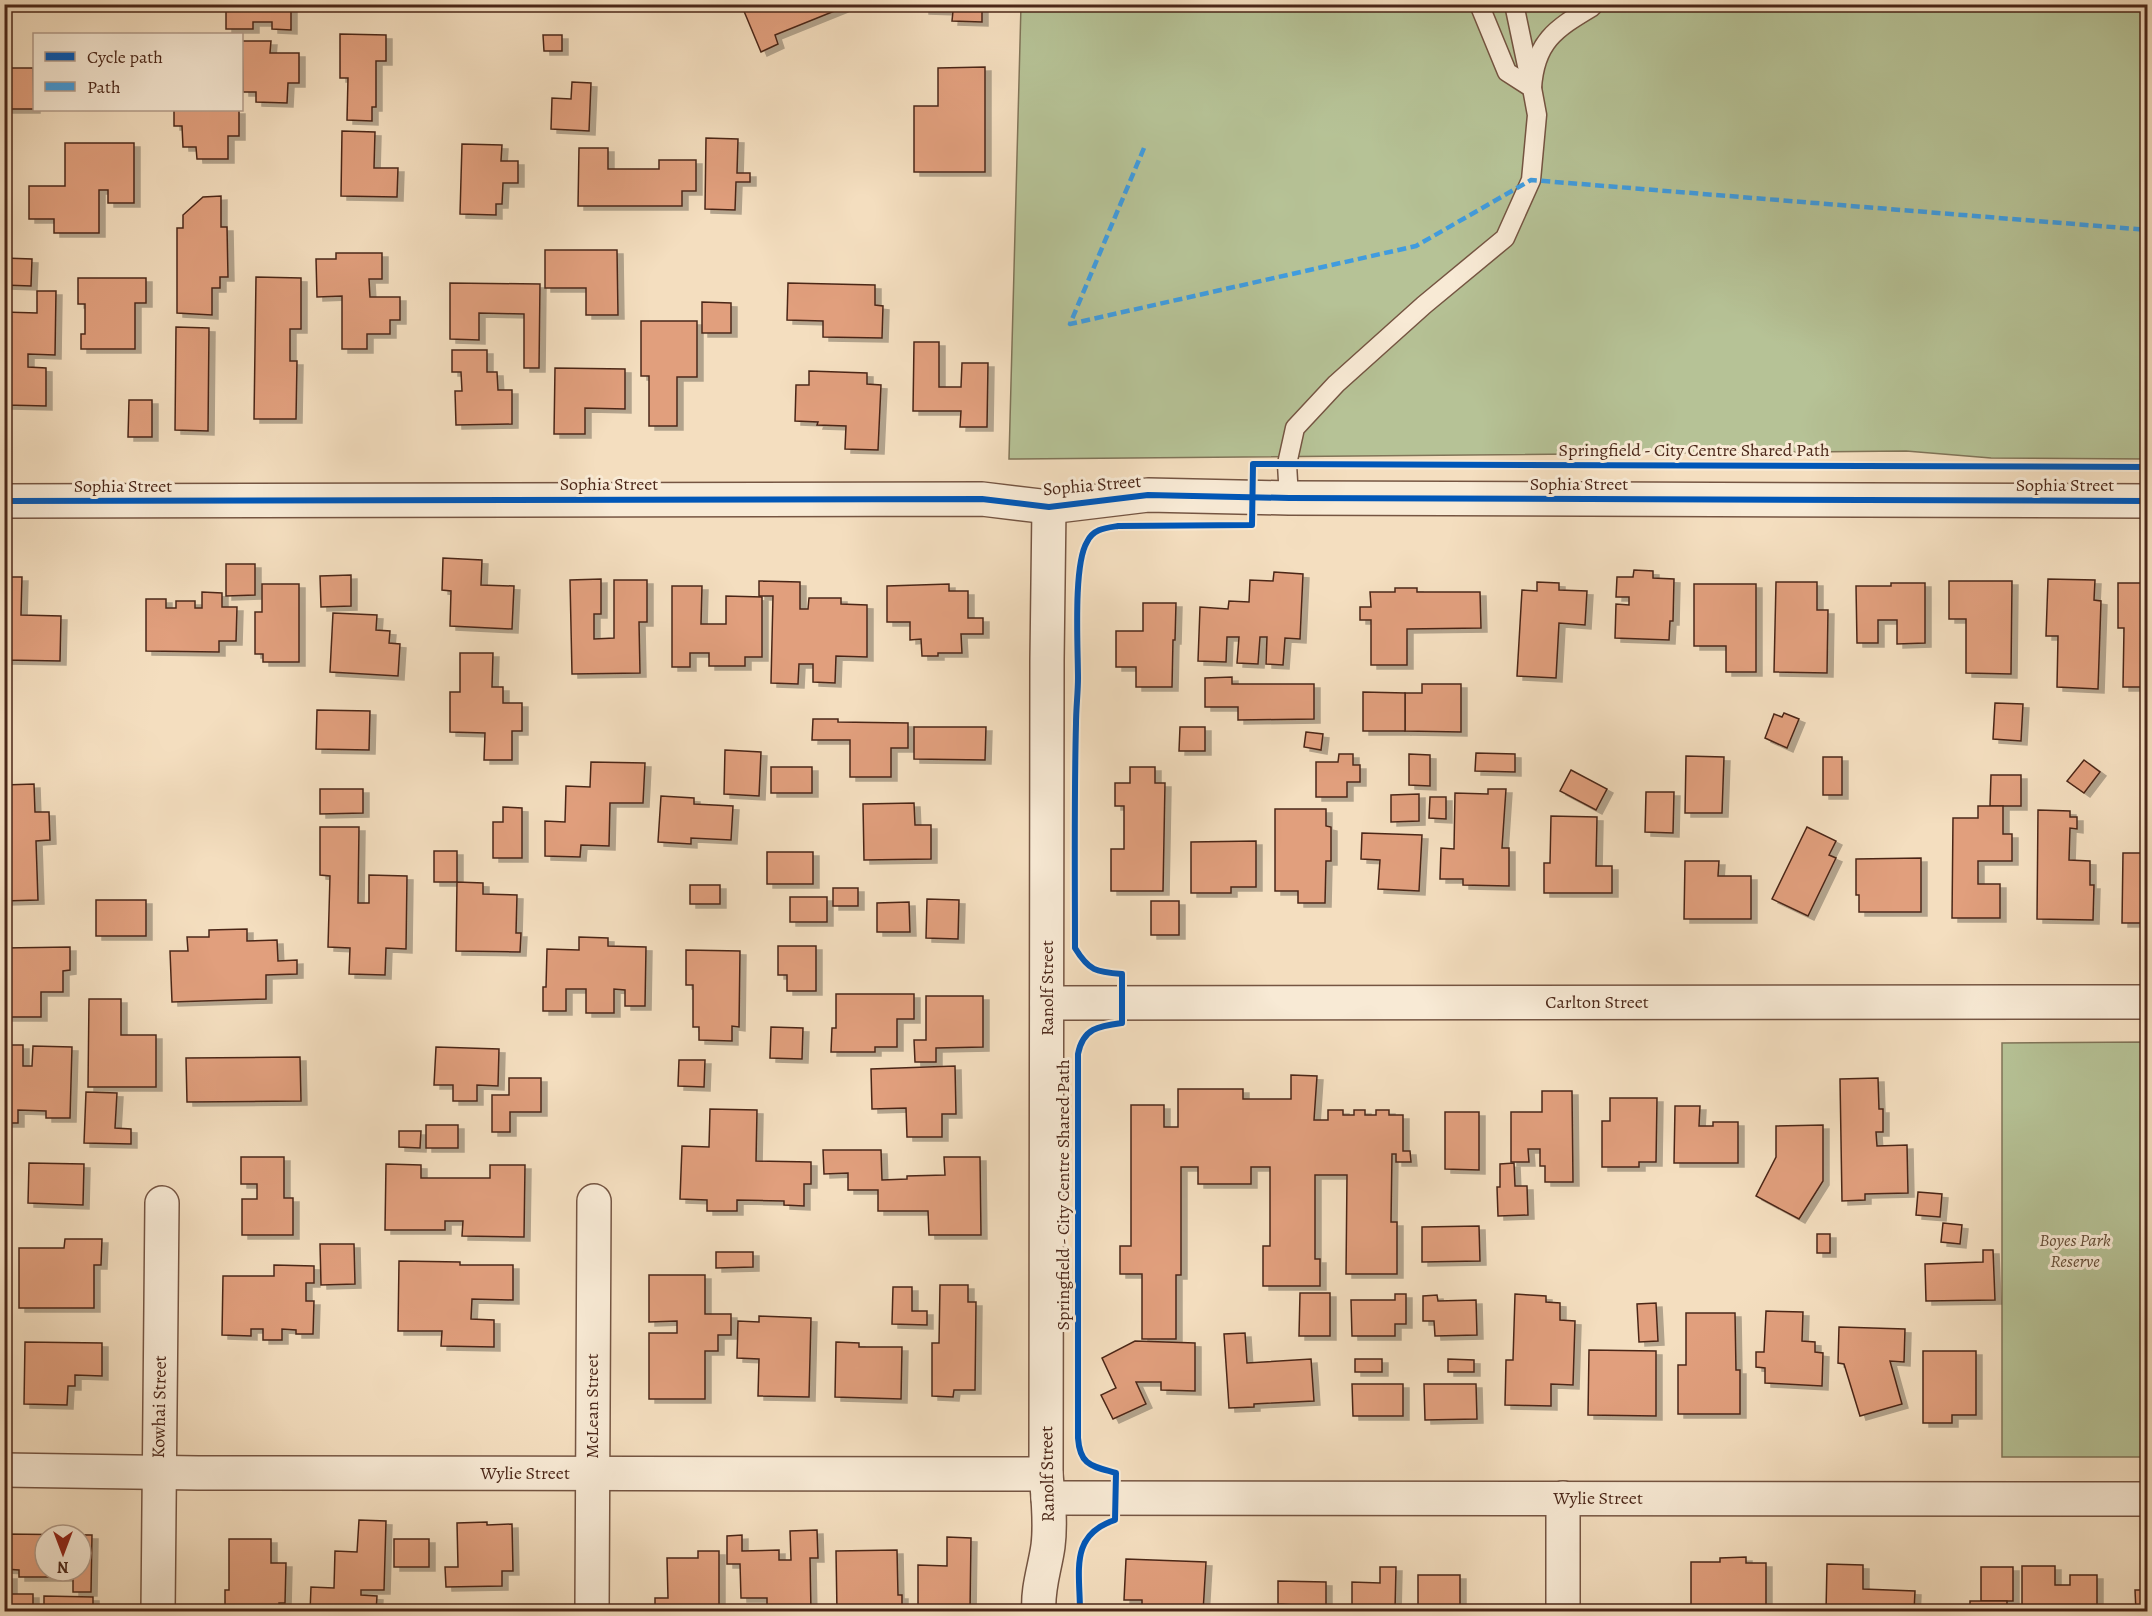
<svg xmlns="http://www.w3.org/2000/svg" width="2152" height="1616" font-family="Alegreya,serif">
<defs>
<filter id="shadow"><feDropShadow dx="6" dy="4" stdDeviation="0" flood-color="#0004"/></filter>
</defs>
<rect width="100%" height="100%" fill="#f4debf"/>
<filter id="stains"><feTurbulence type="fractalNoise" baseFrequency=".00333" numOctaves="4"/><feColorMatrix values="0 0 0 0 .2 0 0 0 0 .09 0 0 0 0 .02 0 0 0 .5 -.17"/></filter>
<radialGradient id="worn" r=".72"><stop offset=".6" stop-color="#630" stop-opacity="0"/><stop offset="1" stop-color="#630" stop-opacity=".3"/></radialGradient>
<g fill="#b6c296" stroke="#807458" stroke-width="1.5">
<path d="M1021 5H2147V459L1991 458 1906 451 1009 459Z"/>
<path d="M2147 1042V1457H2002V1043Z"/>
</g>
<g fill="#e19f7d" stroke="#4b2719" stroke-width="1.5" fill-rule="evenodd" filter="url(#shadow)">
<path d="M226 4H291V30L272 29V22H253V29H226Z"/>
<path d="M741 4H841L842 8 775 35 778 44 761 52Z"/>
<path d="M923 4H982V22L952 21 953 11 923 10Z"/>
<path d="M340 34 386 35V61H376V107H372V121L347 120 348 78H340Z"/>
<path d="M543 35H562V51H544Z"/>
<path d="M242 41H271L270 53H299V83H288L287 103 256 102V92H243Z"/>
<path d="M985 67V172H914V106H938V68Z"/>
<path d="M4 68H33L34 109H4Z"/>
<path d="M572 82 591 83 589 131 551 129 552 98 571 99Z"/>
<path d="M174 110H239V136H228V159H197L196 147H183L182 126H174Z"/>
<path d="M342 131 375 132 374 168H398L397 197 341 196Z"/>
<path d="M706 138 738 139 737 173H750V182H736L735 210 705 209Z"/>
<path d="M65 143H134V203H108V190H99V233H54V219H29V186H65Z"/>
<path d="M462 144 502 145 501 161H518V183H503L502 204H496V215L460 214Z"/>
<path d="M579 148H608V169H659V160H696V191H682V206H578Z"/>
<path d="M221 196V227H227L228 277H220V288H212V315L177 313V228H183V215L203 197Z"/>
<path d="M545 250H617L618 315H586V288H545Z"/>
<path d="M336 253H382V279H369L370 297H400V320H390V334H367V349H342V296L317 297 316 259H336Z"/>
<path d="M4 258 32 259 31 286 4 285Z"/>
<path d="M256 277 301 278V329H290V361H297L296 419H254Z"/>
<path d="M78 278H146V303H135V349H81V334H85V304H78Z"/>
<path d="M450 283 540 284 539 368H524V314L479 313V340L450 339Z"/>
<path d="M788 283 875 285V305L883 306 882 338 823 337V321L787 320Z"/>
<path d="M37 291H56L55 355 28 354V367L46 368V406L6 405 4 312 37 313Z"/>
<path d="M702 302 731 303V333H702Z"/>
<path d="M641 321H697V377H677V426H649V376H641Z"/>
<path d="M176 327 209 328 208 431 175 430Z"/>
<path d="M914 342H939V387H961L962 363H988L987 427H960L961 411H913Z"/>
<path d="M452 350H487V372H497L498 390H512V424L456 425 455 391H462L461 372H452Z"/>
<path d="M555 368 625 369V409L585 408V434H554Z"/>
<path d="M809 371 867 373V384L881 385 878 450 845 449 846 426 817 425 818 422 795 421 796 385H809Z"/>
<path d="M129 400H152V437H128Z"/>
<path d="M443 558 482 560 481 585 514 586 512 629 450 626 451 591 442 590Z"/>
<path d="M226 564H255V595L226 596Z"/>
<path d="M1634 570 1653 571V578L1674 579 1673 621H1670L1669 640 1615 638 1616 604 1629 605V597H1616L1617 577H1633Z"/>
<path d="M1274 572 1303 574 1300 639 1285 638 1283 665 1266 664 1267 637H1260L1258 664 1237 663 1239 637H1227L1226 662 1198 661 1200 607 1228 609 1229 601 1249 602 1250 580 1273 581Z"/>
<path d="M351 575V606L321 607 320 576Z"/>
<path d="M4 577H22L21 615 61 616 60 661 4 660Z"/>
<path d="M601 579V614H594V639L614 638V580H647V622H639L640 673 572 674 570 580Z"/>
<path d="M2048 579 2095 580 2094 600 2101 601 2098 689 2057 687 2058 636H2046Z"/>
<path d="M759 581 800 582V609H808L809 598H841V604L867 605V657L836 656 835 683 813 682V664H799L798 684 771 683 773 596H759Z"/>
<path d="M1949 581H2012L2011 674 1966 673V619H1949Z"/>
<path d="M1537 582 1559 583V590L1587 591 1585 625 1559 623 1556 678 1517 676 1522 590 1537 591Z"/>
<path d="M1776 582H1817V610H1828L1827 673 1774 672Z"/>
<path d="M1891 583H1925V643L1897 644V620H1878V643H1857L1856 586H1891Z"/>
<path d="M2118 583H2148V687H2123L2124 628H2118Z"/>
<path d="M262 584H299V662H263V654H255V612H262Z"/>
<path d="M949 584V591H968V618H983V634H961L962 653H938V656H922L921 639 910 640V622H887V586Z"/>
<path d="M1694 584H1756V672H1726V646H1694Z"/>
<path d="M672 586H702L701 624H726V596L762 597V657H745V666H709V653H690V667H672Z"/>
<path d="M1395 588H1417V592H1480L1481 628 1407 629V665H1371V620H1360V607H1371L1370 592H1395Z"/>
<path d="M202 592 222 593V607H237L236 641H219V652L146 651V599H166V608H176V601H195V608H202Z"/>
<path d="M1143 603H1176L1175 640H1173L1172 687H1136V667H1116V631H1143Z"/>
<path d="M333 613 377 615 376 630 390 631 389 643 400 644 398 676 330 672Z"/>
<path d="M460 653H493L492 687H503V703H522V731H512V760H484L485 733 450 732V692H460Z"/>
<path d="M1232 677V684H1314V719L1238 720V707H1205V678Z"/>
<path d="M1422 684H1461V732L1405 731V693H1422Z"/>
<path d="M1363 692 1405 693V731H1363Z"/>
<path d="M1995 703 2023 704 2021 741 1993 739Z"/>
<path d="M317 710 370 711 369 750 316 749Z"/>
<path d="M1784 713 1799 719 1787 748 1765 738 1774 714 1782 717Z"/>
<path d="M813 719H838V722L908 723V748H891V777H850V740H812Z"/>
<path d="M914 727H986L985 760 914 759Z"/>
<path d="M1180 727H1205V751H1179Z"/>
<path d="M1306 732 1323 734 1321 750 1304 747Z"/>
<path d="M725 750 761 752 759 796 724 794Z"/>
<path d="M1476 753 1515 754V772L1475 771Z"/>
<path d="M1339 754H1353V765H1360V782H1347V797H1316V762H1338Z"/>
<path d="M1409 754 1430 755V786L1409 785Z"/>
<path d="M1686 756 1724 757 1722 813H1685Z"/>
<rect x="1823" y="757" width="19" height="38"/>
<path d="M2084 760 2100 772 2084 793 2067 781Z"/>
<path d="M591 762 645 763 643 803H610L609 846 581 845 580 857 545 856V821L565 822 566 786 590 787Z"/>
<rect x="771" y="767" width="41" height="26"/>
<path d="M1130 767H1155V783H1165L1163 891H1111V849H1124V806H1115V783H1130Z"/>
<path d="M1571 770 1607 789 1596 810 1560 791Z"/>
<path d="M1991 775H2021V806H1990Z"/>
<path d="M34 784 35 812H49L50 840 36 841 38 900 4 901V785Z"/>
<path d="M320 789H363V813L320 814Z"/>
<path d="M1488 789H1506L1502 848H1509V886L1463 885V879H1440L1441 848 1454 849 1455 793 1488 794Z"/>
<path d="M1646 792H1674L1673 833 1645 832Z"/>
<path d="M1419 794V821L1391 822V795Z"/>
<path d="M661 796 694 798V804L733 806 731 840 691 838V844L658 842Z"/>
<path d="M1430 797H1446V819L1429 818Z"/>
<path d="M914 803 915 825H931V859L864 860 863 804Z"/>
<path d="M1978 806H2003V834H2012V861H1978V884H2000V918H1952L1953 818H1978Z"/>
<path d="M503 807 522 808V858H493V822H503Z"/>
<path d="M1275 809H1326V826L1331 827V861H1326L1325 903H1298V891H1275Z"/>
<path d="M2038 810 2070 811V817H2077V829L2070 828 2069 860 2090 861V885H2094L2093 920 2037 919Z"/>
<path d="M1551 816 1597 817 1596 866H1612V893H1544V863H1550Z"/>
<path d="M320 827H359L358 903H369V875L407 876 406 949 386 948 385 975 349 974 350 948 328 947 330 876 320 875Z"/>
<path d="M1807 827 1836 841 1829 855 1836 858 1808 916 1772 899Z"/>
<path d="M1362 833 1422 835 1419 891 1378 889 1380 860 1361 859Z"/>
<path d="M1256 841V887H1231V893H1191V842Z"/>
<rect x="434" y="851" width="23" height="31"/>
<rect x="767" y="852" width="46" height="32"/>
<path d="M2123 853H2148V923H2122Z"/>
<path d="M1921 858V912H1859V895H1856V859Z"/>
<path d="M1685 861H1719L1718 876H1751V919H1684Z"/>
<path d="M457 882 483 883V894L517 895 516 933H521L520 952 456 951Z"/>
<rect x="690" y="885" width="30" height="19"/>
<rect x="833" y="888" width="25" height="18"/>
<rect x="790" y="897" width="37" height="25"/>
<path d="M927 899 959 900 958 939 926 938Z"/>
<rect x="96" y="900" width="50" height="36"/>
<rect x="1151" y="901" width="28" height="34"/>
<path d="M909 902 910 932H877V903Z"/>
<path d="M247 929V941L277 940 278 961 297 960V974L266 975V999L172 1002 170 951H188L187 937H209V930Z"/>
<path d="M579 937 608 938V946L646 947 645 1006H625V990L614 989V1013H586V989H566V1011H543V987H546L547 949 579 950Z"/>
<path d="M778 946H816V991H787V975H778Z"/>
<path d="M70 947V970L63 971V992H41V1017H6L4 948Z"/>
<path d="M686 950 740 951 739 1027 732 1026V1041L699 1040V1027H693V985H686Z"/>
<path d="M836 994H914V1019H897V1047H875V1052H831L832 1028H836Z"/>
<path d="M926 996H983V1047L936 1048V1062H915L914 1040H926Z"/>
<path d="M89 999H121V1035H156V1087H88Z"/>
<path d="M771 1027 803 1028 802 1059 770 1058Z"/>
<path d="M4 1045H23V1066H32L33 1046 72 1047 70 1118H46V1111L18 1110V1123H4Z"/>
<path d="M436 1047 499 1049 498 1086 477 1085V1101H453V1085H434Z"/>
<path d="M300 1057 301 1101 187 1102 186 1058Z"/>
<path d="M679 1060H705L704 1087 678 1086Z"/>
<path d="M955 1066 956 1114H942V1137H907L906 1108 872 1109 871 1069Z"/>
<path d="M1291 1075 1317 1076 1314 1120H1328V1110H1343V1115H1354V1110H1365V1115H1376V1110H1389V1115H1403V1151H1410L1411 1162H1396V1154H1392L1391 1222H1397V1274H1346L1347 1175H1315V1259H1320V1286H1263V1246H1270V1167H1251V1184H1198V1167H1181V1275H1176V1339H1142V1274H1120V1246H1131V1105H1164V1127H1178V1089H1243V1099H1291Z"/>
<path d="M509 1078H541V1112H510V1132H492V1095H509Z"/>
<path d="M1878 1078 1879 1109H1883V1132H1876L1877 1146 1907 1145 1908 1193 1865 1194V1200L1842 1201 1840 1079Z"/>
<path d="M1542 1091H1572L1573 1182H1545V1166H1540V1149H1528L1529 1162H1511V1112H1542Z"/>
<path d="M86 1092 117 1093 115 1128 131 1129V1144L84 1143Z"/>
<path d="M1610 1098H1657L1656 1162H1639V1167H1602V1121H1610Z"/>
<path d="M1675 1106H1700L1699 1126H1713V1122H1738V1163H1674Z"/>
<path d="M710 1109 757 1110 756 1161 811 1162V1184H804V1206L784 1205V1201L737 1200V1211H707V1200L680 1199 682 1146 709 1147Z"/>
<path d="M1445 1112H1479V1170L1445 1169Z"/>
<rect x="426" y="1125" width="32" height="23"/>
<path d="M1823 1125V1181L1799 1219 1756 1196 1776 1157V1126Z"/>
<path d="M399 1131H421L420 1148 399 1147Z"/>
<path d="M823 1150H881L882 1180 907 1179V1176L945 1175 944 1157H980L981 1235H929L928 1211H878V1190H848V1173L824 1174Z"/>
<path d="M241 1157H284V1198H293V1235H242V1199H257V1184H241Z"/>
<path d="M29 1163 84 1164 83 1205 28 1203Z"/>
<path d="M1514 1163 1515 1186H1527L1528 1215 1498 1216 1497 1187H1500V1164Z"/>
<path d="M386 1164 421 1165V1178H490V1165H525L524 1237 462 1236 463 1221H445V1230H385Z"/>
<path d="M1918 1192 1942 1194 1940 1217 1916 1215Z"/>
<path d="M1943 1223 1962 1225 1960 1244 1941 1242Z"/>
<path d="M1479 1226 1480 1261 1422 1262V1227Z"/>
<rect x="1817" y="1234" width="13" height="19"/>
<path d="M65 1239H102L101 1265H94V1308H19V1248H64Z"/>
<path d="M320 1244H354L355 1284 321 1285Z"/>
<path d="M1983 1250H1993L1995 1300 1926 1301 1925 1264 1983 1262Z"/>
<path d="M716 1252H753V1267L716 1268Z"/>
<path d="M399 1261 460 1262V1265H513V1300L472 1299 471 1319 494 1320V1347L441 1346 442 1331H398Z"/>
<path d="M274 1265 314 1266V1283H306V1301H314L313 1334H296V1330L282 1329V1340H263V1329H251V1336L222 1335 223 1276H274Z"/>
<path d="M649 1275H705V1314H731V1335H718V1351H705V1399H649V1333H677V1321L649 1322Z"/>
<path d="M940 1285H968V1302H976L975 1390H954L953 1397 932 1396V1343H939Z"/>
<path d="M893 1287H912V1311H927V1325L892 1324Z"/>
<path d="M1300 1293H1330V1336H1299Z"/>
<path d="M1395 1294H1406V1324H1395V1336H1352L1351 1300H1395Z"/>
<path d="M1515 1294 1546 1296V1302L1560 1303V1320L1575 1321 1573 1385 1551 1384V1406L1505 1405 1506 1360H1513Z"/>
<path d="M1437 1295 1438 1301 1476 1300 1477 1335 1435 1336 1434 1321H1423V1296Z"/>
<path d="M1656 1303 1658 1341 1639 1342 1637 1304Z"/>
<path d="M1766 1311 1803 1312 1802 1341 1815 1342V1352L1823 1353 1822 1386 1765 1383V1368L1756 1367V1352H1764Z"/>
<path d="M1686 1313H1735L1736 1370H1740V1414H1678V1365H1686Z"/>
<path d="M759 1316 811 1318 809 1397 758 1396 759 1359 737 1358 738 1321 759 1322Z"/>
<path d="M1839 1327 1905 1329 1904 1362 1890 1361 1902 1404 1860 1416 1844 1364 1838 1363Z"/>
<path d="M1245 1333 1247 1363 1311 1359 1314 1401 1254 1404V1407L1229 1408 1224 1334Z"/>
<path d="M1135 1341 1195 1343V1391L1161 1390V1382H1136L1146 1404 1113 1419 1101 1395 1116 1388 1102 1358Z"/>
<path d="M25 1342 102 1343V1376L75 1375V1386H68L67 1405 24 1404Z"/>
<path d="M836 1342 859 1343V1347H902L901 1399 835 1397Z"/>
<path d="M1589 1350 1656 1351V1416L1588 1415Z"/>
<path d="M1923 1351H1976V1415H1952V1423H1923Z"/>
<rect x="1355" y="1359" width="27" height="13"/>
<path d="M1448 1359 1474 1360V1372H1448Z"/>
<path d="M1352 1384H1403V1416H1353Z"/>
<path d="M1424 1384H1476L1477 1419 1425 1420Z"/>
<path d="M359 1520 386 1521 384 1590H361V1595L377 1596 376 1612H310L311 1587 334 1588 335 1551 357 1552Z"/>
<path d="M487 1522V1525L512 1524 513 1571H502V1586L446 1587 445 1567H458L457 1523Z"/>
<path d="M817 1530 818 1558H810L811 1612H767V1598H741L740 1564H727V1536L742 1535V1551L779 1550V1560H791L790 1531Z"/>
<path d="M4 1534 92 1535 91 1592H73V1577H19V1570L4 1569ZM45 1535H81V1571H45Z"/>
<path d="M947 1537 971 1538 970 1611 918 1612V1565L947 1566Z"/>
<path d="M229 1539H271V1563H286L285 1603H279V1612H225V1590H229Z"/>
<rect x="394" y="1539" width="35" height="28"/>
<path d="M897 1550 898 1595H902V1612H837L836 1551Z"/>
<path d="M698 1551H719V1612H655V1598H668L667 1558H698Z"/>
<path d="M1746 1557V1563H1766V1612H1691V1562H1720V1558Z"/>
<path d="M1126 1559 1206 1562 1203 1612H1173V1609L1142 1608V1600H1124Z"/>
<path d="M1827 1564 1863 1565V1589L1915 1591 1914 1612H1826Z"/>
<path d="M2022 1566H2055V1585H2070V1575H2097V1612H2022Z"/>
<path d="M1380 1567H1396L1395 1610 1352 1612V1582L1380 1583Z"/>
<rect x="1981" y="1567" width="32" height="34"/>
<path d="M4 1575H11V1594H33V1612H4Z"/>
<rect x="1418" y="1575" width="42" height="37"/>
<path d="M1278 1581 1326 1582V1612H1295V1605L1278 1604Z"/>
<path d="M2135 1590H2148V1612H2136Z"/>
<path d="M44 1596 93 1597V1612H44Z"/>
<rect x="1970" y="1601" width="37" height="11"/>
</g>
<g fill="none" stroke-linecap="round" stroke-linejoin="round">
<defs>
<g id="service">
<path d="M1514 4 1530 80"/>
<path d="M1532 88C1535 42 1555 29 1592 7"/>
<path d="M1289 498 1287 464 1295 428 1336 384 1424 305 1505 238 1531 180 1537 115 1532 88 1507 72 1479 4"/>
</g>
<g id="minor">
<path d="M4 501 982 499 1049 507 1148 495 1289 498 2148 501"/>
<path d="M1047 1003 2148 1002"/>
<path d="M4 1470 198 1473 1046 1474"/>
<path d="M1048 1498 2148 1499"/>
<path d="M1563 1498V1612"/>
<path d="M158 1612 162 1203"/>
<path d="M592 1612 594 1201"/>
<path d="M1039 1612C1037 1589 1045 1568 1048 1546 1051 1522 1048 1497 1046 1474L1047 660 1049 507"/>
</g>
</defs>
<use href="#service" stroke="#755542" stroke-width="21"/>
<use href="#minor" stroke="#755542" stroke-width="36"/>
<use href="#service" stroke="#f8ead5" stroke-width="18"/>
<use href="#minor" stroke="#f8ead5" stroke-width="33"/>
<path stroke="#409cdf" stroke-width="4.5" stroke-dasharray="9 4.5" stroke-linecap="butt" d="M1144 148 1070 324 1416 246 1531 180 2148 230"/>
<defs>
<g id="cycleway">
<path d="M4 501 982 499 1049 507 1148 495 1289 498 2148 501"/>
<path d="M1080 1612C1080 1571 1069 1535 1115 1520L1116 1473C1092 1466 1080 1466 1078 1438V1054C1083 1028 1099 1026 1122 1023V974C1096 972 1089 971 1075 948 1075 873 1074 798 1076 724 1076 708 1078 693 1078 678 1078 648 1073 565 1087 542 1093 529 1105 528 1118 526L1252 525 1253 464 2148 467"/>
</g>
</defs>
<use href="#cycleway" stroke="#f8ead5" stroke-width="10"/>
<use href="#cycleway" stroke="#0057b8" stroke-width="6"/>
</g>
<g text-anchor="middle" stroke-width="6" stroke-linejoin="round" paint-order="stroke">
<g font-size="18" fill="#4b2719" stroke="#f8ead5">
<text x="1694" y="456">Springfield - City Centre Shared Path</text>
<text x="609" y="490">Sophia Street</text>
<text x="1579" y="490">Sophia Street</text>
<text transform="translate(1092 485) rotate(-5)" y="6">Sophia Street</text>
<text x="2065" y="491">Sophia Street</text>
<text x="123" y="492">Sophia Street</text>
<text transform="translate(1047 988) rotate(-90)" y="6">Ranolf Street</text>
<text x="1597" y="1008">Carlton Street</text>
<text transform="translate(1063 1195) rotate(-90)" y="6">Springfield - City Centre Shared Path</text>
<text transform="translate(592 1406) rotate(-90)" y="6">McLean Street</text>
<text transform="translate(159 1407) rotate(-89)" y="6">Kowhai Street</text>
<text x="525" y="1479">Wylie Street</text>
<text transform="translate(1047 1474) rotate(-91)" y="6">Ranolf Street</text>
<text x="1598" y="1504">Wylie Street</text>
</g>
<g font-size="18" font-style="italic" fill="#664e38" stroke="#f8ead5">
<text x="2075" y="1246">Boyes Park<tspan x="2075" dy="21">Reserve</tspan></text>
</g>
</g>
<rect width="2152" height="1616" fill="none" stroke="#f4debf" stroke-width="24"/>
<rect x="6" y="6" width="2140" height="1604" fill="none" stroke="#4b2719" stroke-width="3"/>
<rect x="12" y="12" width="2128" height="1592" fill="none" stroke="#4b2719" stroke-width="1.5"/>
<rect x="33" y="33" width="210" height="78" fill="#f8ead5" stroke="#b39c8a" stroke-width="1.5"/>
<rect x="45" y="52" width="30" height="9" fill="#0057b8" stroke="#b39c8a" stroke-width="1.5"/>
<text x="87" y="63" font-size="18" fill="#4b2719">Cycle path</text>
<rect x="45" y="82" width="30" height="9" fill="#409cdf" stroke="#b39c8a" stroke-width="1.5"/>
<text x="87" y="93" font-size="18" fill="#4b2719">Path</text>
<g transform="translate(63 1553) rotate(180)"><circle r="28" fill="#f8ead5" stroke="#b39c8a" stroke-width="1.5"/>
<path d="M0-4.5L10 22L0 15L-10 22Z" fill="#8f2418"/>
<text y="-9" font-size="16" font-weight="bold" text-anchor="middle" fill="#4b2719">N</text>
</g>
<rect width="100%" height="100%" filter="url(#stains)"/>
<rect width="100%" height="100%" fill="url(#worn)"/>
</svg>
